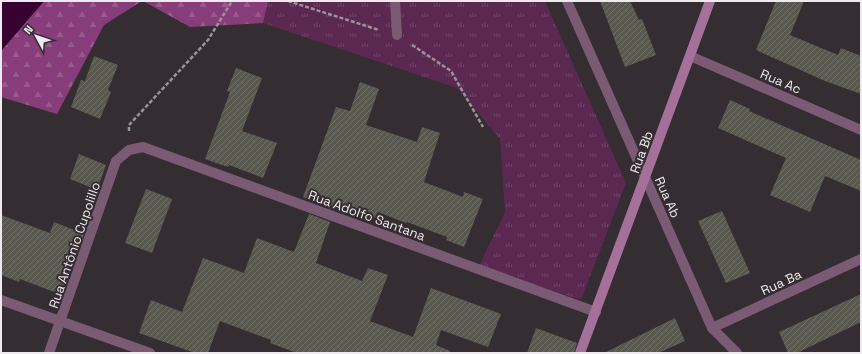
<svg xmlns="http://www.w3.org/2000/svg" width="862" height="354" font-family="'Space Grotesk',sans-serif">
<defs>
<pattern id="grass-tufts" width="24" height="20" patternUnits="userSpaceOnUse"><rect width="24" height="20" fill="#5b2852"/><path d="M3 7l-1-3M5 7V3M7 7l1-3M15 17l-1-3M17 17v-4M19 17l1-3" fill="none" stroke="#73476b"/></pattern>
<pattern id="forest-firs" width="22" height="20" patternUnits="userSpaceOnUse"><rect width="22" height="20" fill="#873d7a"/><path d="M5 1l3.5 6h-7zM16 11l3.5 6h-7z" fill="#98598d"/></pattern>
<pattern id="building-hatch" width="6" height="6" patternUnits="userSpaceOnUse"><rect width="6" height="6" fill="#59584f"/><path d="M-1 1l2-2M0 6l6-6M5 7l2-2" fill="none" stroke="#717069"/></pattern>
</defs>
<rect width="100%" height="100%" fill="#342d32"/>
<path fill="url(#grass-tufts)" d="M268 1H545L626 183 581 300 479 266 505 212 500 139 457 88 263 23Z"/>
<g fill="url(#forest-firs)">
<path d="M44 1H142L104 25 57 114 1 97V51Z"/>
<path d="M143 1H268L263 23 190 27Z"/>
</g>
<path fill="#380131" d="M1 1H44L1 51Z"/>
<g fill="url(#building-hatch)">
<path d="M600 1H630L639 20 642 19 656 55 625 67Z"/>
<path d="M776 1H804L790 35 838 55 841 48 861 56V94L825 81 756 50Z"/>
<path d="M94 56 118 65 108 90 111 92 100 119 71 107 81 80 85 81Z"/>
<path d="M236 68 262 78 242 131 277 143 263 178 229 165 228 167 205 159 230 92 227 91Z"/>
<path d="M360 82 379 89 366 125 417 142 422 127 440 133 424 182 463 197 464 192 483 199 464 247 446 240 447 237 407 222 406 223 378 212 375 218 337 204 334 210 303 197 336 107 350 111Z"/>
<path d="M730 100 750 109 749 111 861 160V191L825 176 810 212 770 195 786 158 718 128Z"/>
<path d="M79 154 106 165 97 190 70 179Z"/>
<path d="M146 189 172 199 152 253 125 243Z"/>
<path d="M722 211 750 273 726 283 698 221Z"/>
<path d="M309 214 330 222 316 263 362 281 368 268 388 275 370 321 413 337 431 288 501 314 488 347 441 330 436 345 450 351V353H297L270 343 271 340 220 321 208 353H195L139 333 151 300 182 312 203 258 244 273 257 238 294 252Z"/>
<path d="M1 215 50 233 54 222 84 234 62 295 20 279 19 282 1 275Z"/>
<path d="M861 294V322L797 353H788L779 332Z"/>
<path d="M675 318 685 341 658 353H604Z"/>
<path d="M536 328 577 343 574 353H527Z"/>
</g>
<g fill="none" stroke-linecap="round" stroke-linejoin="round">
<g stroke="#999498" stroke-width="2.5" stroke-dasharray="4 2" stroke-linecap="butt">
<path d="M288 1 379 30"/>
<path d="M412 45 451 71 483 127"/>
<path d="M129 131V125L208 40 232 1"/>
</g>
<g stroke="#7b5a74" stroke-width="10">
<path d="M395 1 397 35"/>
<path d="M567 1 712 328 737 353"/>
<path d="M690 56 861 130"/>
<path d="M1 300 150 353"/>
<path d="M712 328 861 259"/>
<path d="M49 353 116 161 129 150 143 147 596 312"/>
</g>
<path stroke="#a5709a" stroke-width="10" d="M580 353 710 1"/>
</g>
<g text-anchor="middle" stroke-width="4" stroke-linejoin="round" paint-order="stroke">
<g font-size="13" fill="#efeaee" stroke="#342d32">
<text transform="translate(781 81) rotate(23)" y="5">Rua Ac</text>
<text transform="translate(641 152) rotate(-70)" y="5">Rua Bb</text>
<text transform="translate(668 197) rotate(66)" y="5">Rua Ab</text>
<text transform="translate(367 215) rotate(20)" y="5">Rua Adolfo Santana</text>
<text transform="translate(74 245) rotate(-71)" y="5">Rua Antônio Cupolillo</text>
<text transform="translate(781 282) rotate(-25)" y="5">Rua Ba</text>
</g>
</g>
<rect width="862" height="354" fill="none" stroke="#efeaee" stroke-width="4"/>
<g transform="translate(36 36) rotate(310)" stroke="#342d32" stroke-width="3" paint-order="stroke">
<path d="M0-3L7 15L0 10L-7 15Z" fill="#efeaee"/>
<text y="-6" font-size="11" font-weight="bold" text-anchor="middle" fill="#efeaee">N</text>
</g>
</svg>
